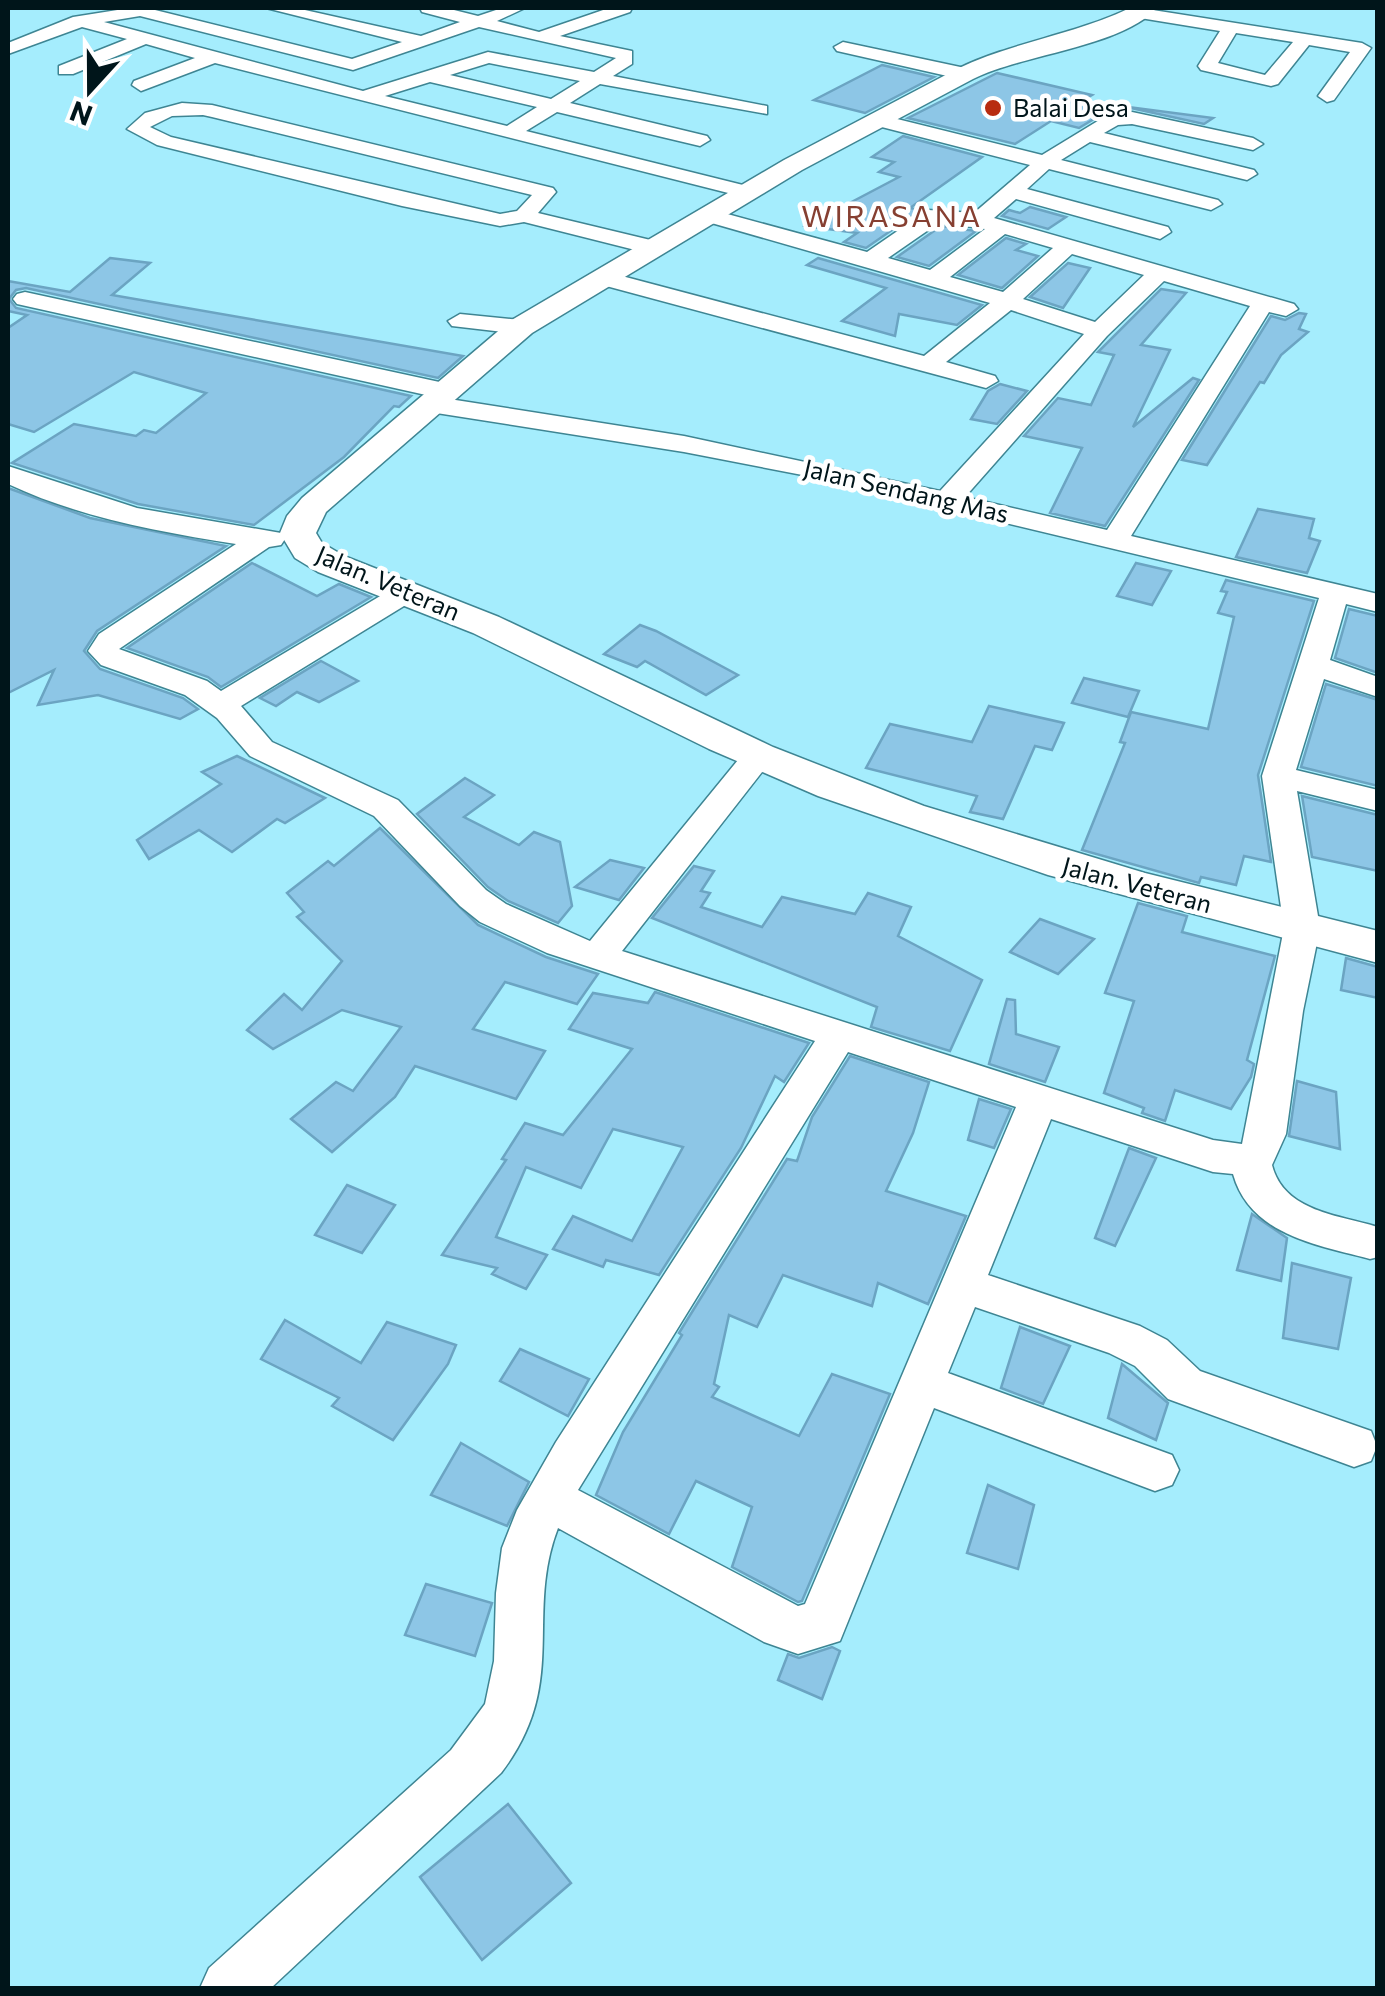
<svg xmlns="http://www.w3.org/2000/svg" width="1385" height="1996" font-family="Commissioner,sans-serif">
<rect width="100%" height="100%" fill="#a5edfd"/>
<g fill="#8dc6e6" stroke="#6ba4c2" stroke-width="2.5">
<path d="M882 65 934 77 865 113 814 100Z"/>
<path d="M997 73 1092 95 1082 101 1213 118 1204 124 1131 108 1104 113 1079 128 1051 121 1015 144 908 118Z"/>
<path d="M903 136 982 157 910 208 921 210 866 248 844 242 857 233 806 226 899 177 879 172 894 162 872 157Z"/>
<path d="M1030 207 1066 217 1048 229 1002 216 1009 210 1020 213Z"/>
<path d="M941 226 976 231 929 266 897 257Z"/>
<path d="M1006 238 1026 244 1016 250 1038 256 1002 288 958 275Z"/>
<path d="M110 258 150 263 112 295 463 356 438 378 26 288 16 290 9 299 16 308 411 396 399 407 394 406 344 457 254 525 138 504 12 463 74 424 136 436 144 430 156 433 206 393 134 372 34 432 8 424V328L27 315 8 311V281L70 292Z"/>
<path d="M818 258 982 305 957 325 899 314 895 336 842 321 886 288 807 265Z"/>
<path d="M1068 263 1090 268 1063 308 1030 297Z"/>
<path d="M1161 289 1186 293 1141 345 1170 350 1133 427 1193 378 1199 380 1105 526 1050 513 1082 448 1024 436 1058 398 1091 405 1114 355 1098 352Z"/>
<path d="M1299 313 1306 314 1299 329 1308 332 1281 355 1264 383 1260 382 1207 465 1182 460 1271 316 1285 320Z"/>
<path d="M1000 384 1027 391 997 424 971 419 988 391Z"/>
<path d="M8 488 90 518 226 546 97 631 84 651 100 669 183 698 198 709 180 719 98 695 38 705 54 670 8 693Z"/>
<path d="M1258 509 1314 519 1309 538 1320 541 1307 573 1236 557Z"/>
<path d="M252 563 317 596 339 584 371 597 221 687 208 677 127 648Z"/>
<path d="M1136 563 1171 571 1152 605 1117 596Z"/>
<path d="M1226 580 1314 601 1258 775 1271 862 1244 856 1236 885 1201 877 1199 883 1082 850 1125 743 1120 742 1131 712 1208 729 1234 617 1218 613 1227 592 1221 591Z"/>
<path d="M1349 609 1378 616V673L1335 658Z"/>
<path d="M640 625 656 631 738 675 706 695 645 661 637 667 604 654Z"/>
<path d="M321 661 358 681 319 702 297 692 276 706 260 698Z"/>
<path d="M1084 678 1139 691 1128 717 1072 703Z"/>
<path d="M1326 684 1378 700V786L1301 767Z"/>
<path d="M989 706 1064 723 1052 750 1035 746 1003 819 970 812 977 796 866 768 890 724 972 742Z"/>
<path d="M237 756 325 798 285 823 277 819 232 852 199 830 149 859 137 840 221 784 202 772Z"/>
<path d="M465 778 494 795 464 817 519 845 534 832 560 842 572 906 558 923 508 901 488 887 417 814Z"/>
<path d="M1302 796 1378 815V871L1312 857Z"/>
<path d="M380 828 478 925 546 957 598 974 577 1004 505 982 473 1029 545 1051 516 1099 415 1066 395 1097 332 1152 291 1119 336 1082 353 1091 401 1027 342 1010 273 1049 247 1030 284 994 302 1010 342 961 297 917 304 912 287 893 328 861 334 866Z"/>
<path d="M610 860 644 868 619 900 575 887Z"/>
<path d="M694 866 714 871 701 891 710 893 701 907 762 927 782 897 855 914 868 893 911 907 898 936 982 980 950 1051 871 1027 877 1007 652 918Z"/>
<path d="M1138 903 1187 916 1182 932 1275 956 1247 1060 1254 1064 1251 1077 1231 1109 1175 1090 1165 1121 1142 1113 1144 1108 1104 1093 1134 1001 1105 993Z"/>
<path d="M1040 919 1094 939 1058 974 1010 952Z"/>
<path d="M1346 958 1378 967V998L1341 990Z"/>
<path d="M655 992 809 1043 784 1082 775 1076 741 1148 659 1275 606 1260 603 1267 553 1249 573 1216 632 1241 683 1147 613 1129 581 1188 526 1167 496 1237 547 1255 526 1289 492 1274 497 1268 442 1255 506 1160 502 1159 525 1123 563 1135 632 1049 569 1029 593 993 648 1003Z"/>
<path d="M1007 999 1015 1000 1016 1034 1059 1047 1045 1082 989 1064Z"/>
<path d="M850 1056 929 1082 913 1133 886 1191 966 1216 928 1304 878 1283 872 1306 783 1275 757 1327 729 1315 714 1384 719 1387 712 1397 799 1436 832 1374 890 1394 802 1601 798 1602 732 1567 752 1507 696 1481 669 1534 596 1495 623 1432 682 1335 679 1333 787 1159 797 1161 812 1117Z"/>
<path d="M1297 1081 1336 1092 1340 1149 1289 1136Z"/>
<path d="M979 1099 1011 1109 994 1148 968 1140Z"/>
<path d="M1129 1148 1156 1158 1115 1246 1095 1238Z"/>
<path d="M347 1185 395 1205 362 1253 315 1235Z"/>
<path d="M1252 1214 1287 1238 1281 1281 1237 1270Z"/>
<path d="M1292 1263 1351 1278 1338 1349 1283 1338Z"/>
<path d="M285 1320 361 1363 387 1322 456 1345 448 1364 393 1440 332 1406 339 1398 261 1359Z"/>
<path d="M1020 1327 1070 1346 1043 1404 1001 1388Z"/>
<path d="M520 1349 589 1379 568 1416 500 1381Z"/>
<path d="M1122 1364 1168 1403 1156 1440 1108 1418Z"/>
<path d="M461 1443 529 1482 507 1526 431 1495Z"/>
<path d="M988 1485 1034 1505 1018 1569 967 1553Z"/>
<path d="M426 1584 492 1603 475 1656 405 1635Z"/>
<path d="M832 1647 840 1651 822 1699 778 1680 788 1654 799 1658Z"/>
<path d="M508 1804 571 1883 482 1960 420 1877Z"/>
</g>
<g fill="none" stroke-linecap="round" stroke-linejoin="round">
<defs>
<g id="minor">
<path d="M130 8H147L352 59 402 42 266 8H296L421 36 460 22 422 12 420 8H446L478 16 502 8H525L497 21 539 32 609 8H632L630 12 560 36 632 51V64L613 76 767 106V114L600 84 570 103 707 136 710 140 700 146 557 112 526 131 755 188 758 192 748 198 215 63 141 91 132 85 134 81 195 58 146 44 73 74H59V66L127 39 82 27 8 54V43L73 17ZM140 16 353 70 479 27 616 58 594 72 488 52 363 91 104 22ZM489 63 580 81 551 99 450 75ZM430 82 537 107 507 126 385 96Z"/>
<path d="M1140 8 1362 43 1371 48 1334 100 1327 102 1318 96 1350 52 1309 45 1278 84 1271 86 1201 70 1198 66 1220 31 1134 17V9ZM1236 33 1293 42 1265 75 1218 63Z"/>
<path d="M843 42 965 68 974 74 965 80 837 51 834 47Z"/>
<path d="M182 103 212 105 553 188 556 192 538 213 663 243 666 248 655 255 524 222 500 226 402 206 157 145 127 129 145 113ZM203 115 212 117 532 195 517 211 500 214 171 137 150 127 172 116Z"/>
<path d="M1132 112 1253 138 1263 144 1253 150 1132 124 1118 125 1104 133 1254 170 1257 174 1247 180 1090 142 1061 160 1218 200 1222 204 1211 210 1049 169 1027 189 1168 227 1171 232 1160 239 1016 199 994 218 1294 304 1298 309 1286 316 1269 312 1131 536 1378 594V612L1346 604 1330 660 1378 677V697L1324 679 1296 770 1378 790V811L1297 791 1320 928 1303 1011 1286 1134 1272 1165C1284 1212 1339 1215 1378 1227V1257L1370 1259C1317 1245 1250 1235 1233 1174L1213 1172 1051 1119 988 1275 1140 1326 1167 1340 1200 1371 1371 1431 1377 1446 1371 1461 1354 1467 1168 1399 1135 1366 1109 1353 975 1307 948 1373 1172 1455 1179 1470 1172 1485 1155 1491 934 1408 840 1641 798 1654 764 1642 558 1528C524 1617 570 1683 501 1773L271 1988H200L209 1968 451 1750 485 1704 494 1661 496 1593 502 1548 517 1510 556 1442 815 1041 547 953 480 922 460 906 374 816 250 756 217 718 185 695 101 665 88 651 99 634 236 544C159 532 78 517 8 484V466L137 508 281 533 285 539 281 545 269 547 119 649 207 681 221 691 397 586H417L422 592 417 598 241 706 272 742 398 800 486 890 506 904 590 941 747 749H769L774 756 769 763 622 951 1213 1140 1242 1144 1284 928 1262 776 1319 598 818 478 684 452 430 412 417 404 430 396 684 436 940 491 1084 334 1011 310 946 362 995 376 998 381 986 388 595 283 592 278 603 271 924 356 990 303 701 220 698 215 709 209 867 252 928 210 974 213 1030 165 870 124V116L877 114 1042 155 1106 116ZM940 222 985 229 930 270 888 258ZM1005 234 1053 248 1003 292 950 277ZM1072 254 1144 275 1095 322 1023 299ZM1164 281 1250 306 1107 530 965 497 1107 336ZM848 1052 1016 1107 805 1604 798 1606 578 1490Z"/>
<path d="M25 292 444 383 457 391 444 399 17 304 13 299 17 294Z"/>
<path d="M460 314 521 320 533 327 521 334 452 326 448 321Z"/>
</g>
<path id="tertiary" d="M1130 8H1157C1121 47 1023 54 973 79L802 170 532 333 326 512 316 533 322 543 344 556 499 617 773 747 924 806 1145 873 1378 931V963L1048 875 818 796 709 749 473 633 318 572 295 558 280 533 287 516 302 498 510 321 784 160 957 69C1012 42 1074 35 1130 8Z"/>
</defs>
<use href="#minor" stroke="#3e8593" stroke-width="3"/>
<use href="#tertiary" stroke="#3e8593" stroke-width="3"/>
<use href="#minor" fill="#fff" fill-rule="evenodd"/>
<use href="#tertiary" fill="#fff" fill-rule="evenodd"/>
</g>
<circle fill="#b82c10" stroke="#fff" stroke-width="4" cx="993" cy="108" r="10"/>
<g text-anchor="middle" stroke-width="9" stroke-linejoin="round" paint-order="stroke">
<g font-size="25" fill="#00151a" stroke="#fff" text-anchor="start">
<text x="1013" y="117">Balai Desa</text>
</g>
<g font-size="25" fill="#00151a" stroke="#fff">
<text transform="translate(906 491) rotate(13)" y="9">Jalan Sendang Mas</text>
<text transform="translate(388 583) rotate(23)" y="9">Jalan. Veteran</text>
<text transform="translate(1137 885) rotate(15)" y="9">Jalan. Veteran</text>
</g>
<g font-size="30" letter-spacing="2.5" fill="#863f31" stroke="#fff">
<text x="892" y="227">WIRASANA</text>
</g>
</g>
<rect width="1385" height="1996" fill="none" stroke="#00151a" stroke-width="20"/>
<g transform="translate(90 90) rotate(201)" stroke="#ffffff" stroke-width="8" paint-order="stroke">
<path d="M0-8L18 38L0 25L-18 38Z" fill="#00151a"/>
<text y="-15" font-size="28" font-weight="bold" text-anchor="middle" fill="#00151a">N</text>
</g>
</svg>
